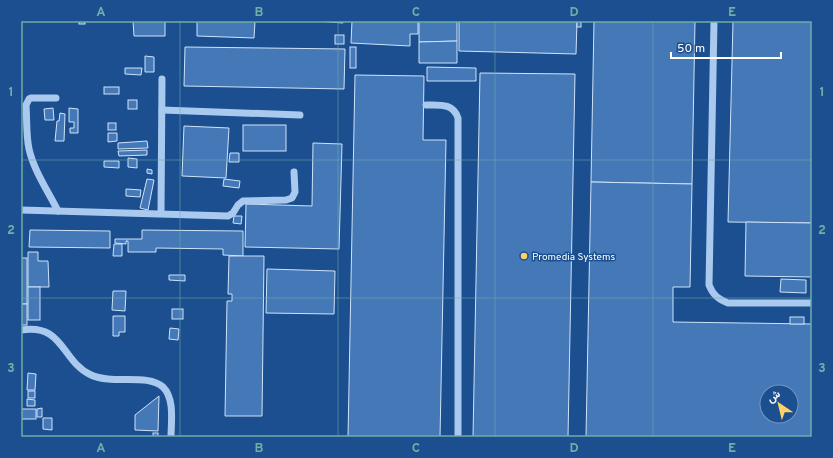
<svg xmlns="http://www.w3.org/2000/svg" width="833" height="458" font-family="Overpass,Vazirmatn,sans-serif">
<rect width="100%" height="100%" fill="#1b4f8f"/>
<g fill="#4478b7" stroke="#cfe3fa" fill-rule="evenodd">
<rect x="79" y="21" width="6" height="3"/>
<path d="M133 21H165V36H134Z"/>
<path d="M197 21H255L254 38 197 36Z"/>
<path d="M316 21H343V23Z"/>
<path d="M352 21H418V34H410V46L351 43Z"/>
<path d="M419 21H457V41L419 42Z"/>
<path d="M459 21H577L576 54 459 51Z"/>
<rect x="577" y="21" width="4" height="6"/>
<path d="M594 21H695L692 184 591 182Z"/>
<path d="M733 21H812V223L728 222Z"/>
<rect x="335" y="35" width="9" height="9"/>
<path d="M457 41V63H419V42Z"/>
<path d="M185 47 345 49 344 89 184 86Z"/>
<rect x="350" y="47" width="6" height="21"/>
<path d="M145 56 154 57V72H145Z"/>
<path d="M427 67 476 68V81H427Z"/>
<path d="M125 68H142L141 75 125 74Z"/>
<path d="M480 73 575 74 568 437H473Z"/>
<path d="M355 75 424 76 423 140H446L440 437H348Z"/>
<rect x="104" y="87" width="15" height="7"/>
<rect x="128" y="100" width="9" height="9"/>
<path d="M53 108 54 120H45L44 109Z"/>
<path d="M69 108 78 109V133H70V128H74V122H69Z"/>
<path d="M60 113 65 114 64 141H55L57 121H59Z"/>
<rect x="108" y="123" width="8" height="7"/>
<rect x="243" y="125" width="43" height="26"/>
<path d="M184 126 229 128 226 178 182 176Z"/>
<path d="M108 133H117V141L108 142Z"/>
<path d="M147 141 148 148 118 149V143Z"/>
<path d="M313 143 342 144 339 249 245 247 246 204 312 206Z"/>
<path d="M147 150V155L119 156 118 151Z"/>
<path d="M230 153H239V162H229Z"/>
<path d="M128 158 137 159V168L128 167Z"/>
<path d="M104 161H119V168L104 167Z"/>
<path d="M147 169 152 170V174L147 173Z"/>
<path d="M147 179 154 180 148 210 140 208Z"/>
<path d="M224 179 240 181 239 188 223 186Z"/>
<path d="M591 182 692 184 690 287H673V322L812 324V437H586ZM767 392H791V416H767Z"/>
<path d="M126 189 141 190 140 197 126 196Z"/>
<path d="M234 216H242L241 224 233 223Z"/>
<path d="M746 222 812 223V277L745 276Z"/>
<path d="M30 230 110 231V248L29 247Z"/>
<path d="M142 230 243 231V256L223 255V249L156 248V252H128V241H126V244L115 243V239H142Z"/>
<path d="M114 244H122V256H113Z"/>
<path d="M28 252H38V261H48L49 287H28Z"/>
<path d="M229 256H264L262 416H225L227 301H232V294H228Z"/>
<rect x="21" y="258" width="6" height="46"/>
<path d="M267 269 335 271 334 314 266 313Z"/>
<path d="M169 275H185V281L169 280Z"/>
<path d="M781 279 806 280V293L780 292Z"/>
<rect x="28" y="287" width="12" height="33"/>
<path d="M113 291H126L125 311 112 310Z"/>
<rect x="21" y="304" width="6" height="21"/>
<rect x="172" y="309" width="11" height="10"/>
<path d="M113 316H125V332H119V336H113Z"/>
<rect x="790" y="317" width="14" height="7"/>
<path d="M170 328 179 329 178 340 169 339Z"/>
<path d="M28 373 36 374 35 390H27Z"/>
<rect x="28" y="391" width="7" height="7"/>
<path d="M159 396 158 431 135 430V415Z"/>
<path d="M27 399 35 400V406H27Z"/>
<path d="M42 408V417H37V409Z"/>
<rect x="21" y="409" width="15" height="10"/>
<path d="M43 418H52V430L43 429Z"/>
<rect x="153" y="433" width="5" height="4"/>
</g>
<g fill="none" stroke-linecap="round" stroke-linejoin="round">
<g stroke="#a9c9ee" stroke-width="7">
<path d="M714 21 709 285C713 295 718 299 728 303H812"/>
<path d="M56 98H31L29 99 26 105C27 119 26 135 29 149 34 171 48 191 58 211"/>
<path d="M426 105C440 105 453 103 458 118V437"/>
<path d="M162 110 300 115"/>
<path d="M21 210 228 216 233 213 238 205 243 201 286 200 292 198 295 192 294 172"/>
<path d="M161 213 162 79"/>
<path d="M21 330C64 323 61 361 91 375 113 385 147 373 163 387 175 399 171 422 171 437"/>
</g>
</g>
<path fill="none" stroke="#6fada8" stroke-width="1" stroke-opacity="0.55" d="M180 21V437M338 21V437M495 21V437M653 21V437M21 160H812M21 298H812"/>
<circle fill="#ffd166" stroke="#1b4f8f" stroke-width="1.5" cx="524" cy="256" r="4"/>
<g text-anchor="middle" stroke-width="3" stroke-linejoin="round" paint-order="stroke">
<g font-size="10" fill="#fff" stroke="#1b4f8f" text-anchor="start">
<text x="532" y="260">Promedia Systems</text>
</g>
</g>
<rect width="833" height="458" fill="none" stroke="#1b4f8f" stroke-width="44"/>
<g transform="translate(779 404) rotate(325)"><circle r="19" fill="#1b4f8f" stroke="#7695bc"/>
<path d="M0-3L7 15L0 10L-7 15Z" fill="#ffd166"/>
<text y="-6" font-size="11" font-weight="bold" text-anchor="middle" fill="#ffffff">ش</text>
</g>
<path d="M671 52v6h110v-6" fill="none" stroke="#ffffff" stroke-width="2"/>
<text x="677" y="52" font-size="12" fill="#ffffff" stroke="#1b4f8f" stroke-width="3" paint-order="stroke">50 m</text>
<rect x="22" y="22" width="789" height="414" fill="none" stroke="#6fada8" stroke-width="1.5"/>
<g font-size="13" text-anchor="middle" font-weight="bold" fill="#6fada8">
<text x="101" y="16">A</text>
<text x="259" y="16">B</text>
<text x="416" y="16">C</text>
<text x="574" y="16">D</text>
<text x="732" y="16">E</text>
<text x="11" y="96">1</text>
<text x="822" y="96">1</text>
<text x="11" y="234">2</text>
<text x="822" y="234">2</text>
<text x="11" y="372">3</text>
<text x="822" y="372">3</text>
<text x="101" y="452">A</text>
<text x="259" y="452">B</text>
<text x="416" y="452">C</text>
<text x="574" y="452">D</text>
<text x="732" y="452">E</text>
</g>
</svg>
